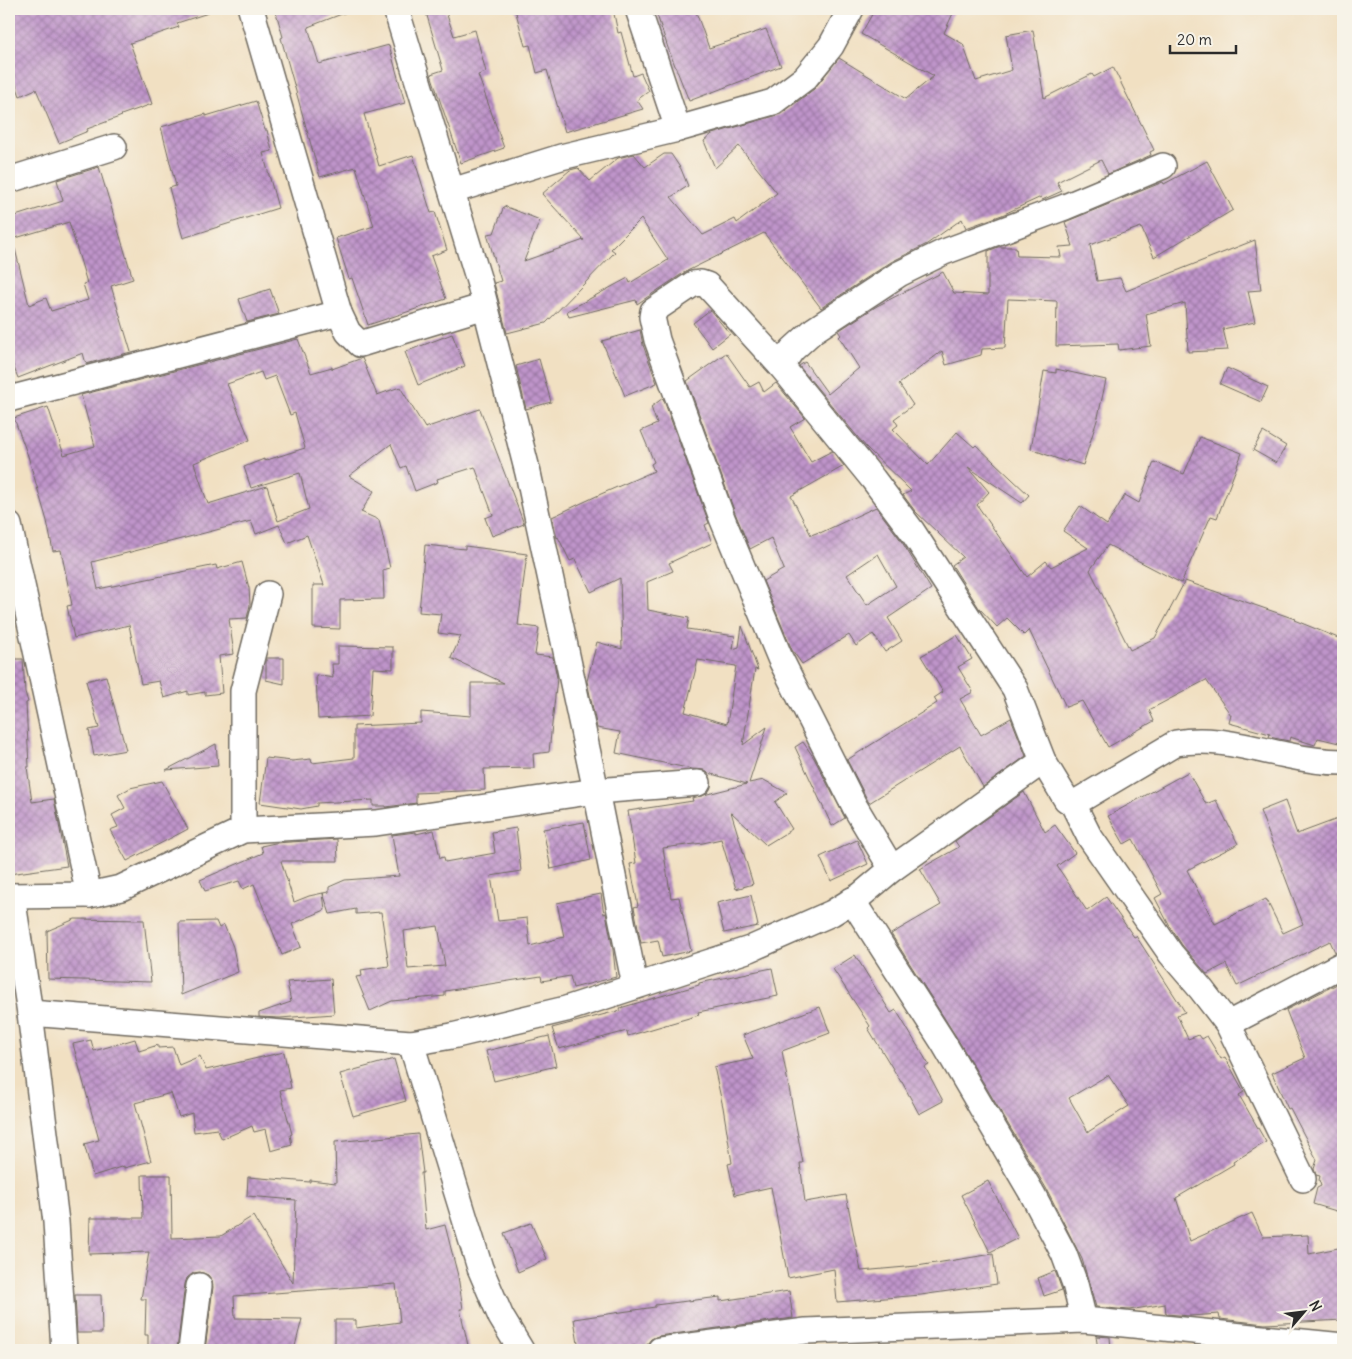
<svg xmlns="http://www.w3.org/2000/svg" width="1352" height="1359" font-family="Delius,sans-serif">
<defs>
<pattern id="building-cross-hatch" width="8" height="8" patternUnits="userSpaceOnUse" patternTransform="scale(1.25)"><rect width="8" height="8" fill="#bf94ca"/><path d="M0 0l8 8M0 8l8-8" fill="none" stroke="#9b79a4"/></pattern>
</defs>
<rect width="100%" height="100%" fill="#f7f3e8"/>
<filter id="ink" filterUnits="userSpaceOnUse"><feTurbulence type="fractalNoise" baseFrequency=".02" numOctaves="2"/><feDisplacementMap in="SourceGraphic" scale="10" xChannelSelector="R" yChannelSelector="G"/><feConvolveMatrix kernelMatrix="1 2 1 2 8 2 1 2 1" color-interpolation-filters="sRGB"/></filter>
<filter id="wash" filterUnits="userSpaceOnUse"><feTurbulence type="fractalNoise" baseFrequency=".0096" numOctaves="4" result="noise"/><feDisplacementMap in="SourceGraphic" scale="20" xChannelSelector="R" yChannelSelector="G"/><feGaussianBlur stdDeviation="1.12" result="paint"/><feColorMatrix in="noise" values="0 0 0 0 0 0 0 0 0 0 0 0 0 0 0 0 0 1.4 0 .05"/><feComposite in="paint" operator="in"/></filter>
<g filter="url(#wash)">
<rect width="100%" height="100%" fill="#f1e0c2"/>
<g id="blocks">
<g fill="url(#building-cross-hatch)" fill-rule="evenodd">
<path d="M9 9H208V13L177 23 179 27 130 43 152 104 121 115 122 116 87 129 88 131 59 143 36 89 20 96 9 66Z"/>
<path d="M275 9H352V10L308 27 319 64 389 45 405 103 364 114 379 166 413 155 431 213 435 212 447 250 431 256 446 299 368 325 352 278 349 279 336 238 374 226 356 167 320 177 281 38 283 37Z"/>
<path d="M425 9H445L454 36 475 30 486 72 478 75 504 148 461 163 431 74 443 70Z"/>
<path d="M515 9H613L618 33 621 32 633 76 641 73 649 91 637 100 643 109 565 132 547 70 537 73 530 45 525 46Z"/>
<path d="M655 9H695L709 48 766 29 781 66 689 101 668 48Z"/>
<path d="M875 9H955L944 33 963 44 976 81 1012 70 1006 35 1033 30 1044 98 1092 74 1094 77 1113 67 1154 150 1150 152 1151 155 1108 174 1101 160 1057 182 1062 191 1042 200 1041 197 1002 215 966 228 962 219 927 244 891 262 821 308 764 233 685 272 637 304 636 300 569 317 567 311 628 278 630 283 668 260 641 219 611 249 615 252 546 323 507 333 494 283 501 281 487 234 494 233 504 206 540 220 524 261 584 240 542 194 570 170 578 168 590 181 618 158 634 154 645 167 664 154H671L681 169 688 186 671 197 703 235 735 219 737 223 777 193 739 146 715 168 704 141 712 134 781 114 814 89 839 58 906 99 934 76 861 34Z"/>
<path d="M256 101 265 130H267L272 151 263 153 278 208 183 238 169 188 176 186 161 127 206 114V116Z"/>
<path d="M1207 161 1233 210 1154 257 1141 227 1090 245 1097 281 1120 278 1126 291 1255 240 1261 290 1248 291 1255 322 1223 329 1228 350 1188 352 1185 303 1146 314 1151 346 1119 350 1118 344 1056 346 1057 301 1008 299 1005 348 982 349 981 355 946 365 942 351 899 384 913 405 894 419 898 425 893 429 928 465 957 432 974 447 976 445 1029 495 1022 503 968 467 989 492 977 505 1027 577 1046 561 1051 567 1088 548 1063 531 1080 506 1107 525 1125 495 1139 503 1154 462 1184 474 1200 437 1242 453 1217 518 1211 516 1181 583 1108 545 1090 570 1130 650 1155 638 1185 581 1295 619 1294 620 1343 640V724L1339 743 1318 738 1315 745 1290 737 1289 741 1269 737 1270 734 1229 723 1231 715 1206 680 1149 710 1154 721 1108 747 1082 701 1066 707 1029 630 1024 635 1007 618 997 627 979 608 952 565 963 557 915 511 903 495 911 491 866 447 799 366 805 362 828 394 859 368 839 337 841 335 838 331 877 306 943 272 954 293 988 295V251L998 247H1016L1017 256 1061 257 1059 247 1073 246 1065 222 1163 182 1164 184Z"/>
<path d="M99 167 133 279 111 286 131 352 86 364 83 353 18 378 9 355V250L15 249 29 305 46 298 51 311 88 300 83 284 87 283 69 222 9 240V218L63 201 57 180Z"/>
<path d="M270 289 279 314 247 322 239 299Z"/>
<path d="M710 310 730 334 712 348 693 323Z"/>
<path d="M640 330 643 345 657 383 625 396 602 341Z"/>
<path d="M452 334 465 366 418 385 405 352Z"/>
<path d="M298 339 311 373 332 367V369L362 358 377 395 400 387 425 428 480 409 524 524 492 536 485 518 493 515 475 467 437 479 438 482 415 491 406 466 401 468 391 444 349 476 374 491 361 512 379 520 390 568 383 570 384 599 340 600V629L313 628V585H324L307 535 287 543 279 525 256 534 251 521 92 562 98 589 216 565 217 569 242 562 249 588 250 605 247 618 229 619 234 654 219 656 222 693 205 695V692L188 695V691L164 698 159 681 141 684 129 625 74 638 67 606 72 605 61 550 53 551 47 521 28 456 14 418 48 407 64 455 95 446 81 395ZM261 372 264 380 275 376 290 415 295 413 305 448 264 461V459L244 467 251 488 300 473 309 509 278 521 267 486 208 504 194 463 250 440 227 384Z"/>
<path d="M726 353 750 387 759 382 764 392 776 383 805 418 790 427 811 462 832 451 844 466 791 496 811 535 819 532 820 533 876 507 900 539 931 589 888 618 902 641 885 652 873 634 856 646 849 635 802 664 792 650 763 581 784 569 771 538 750 549 735 513 687 381ZM878 554 896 586 867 605 847 575Z"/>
<path d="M539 359 551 402 526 409 516 366Z"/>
<path d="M1227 368 1268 387 1261 402 1220 384Z"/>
<path d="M1056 369 1106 380 1098 417 1083 465 1067 460 1066 462 1031 449 1044 371 1056 373Z"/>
<path d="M663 398 709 523 705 525 712 543 669 563 673 571 647 582 648 610 689 618 687 629 735 636 733 649 739 647 742 626 758 670 755 669 743 745 767 727 749 783 764 780 787 793 775 802 792 829 766 845 731 812 753 884 736 889 721 839 703 843 663 848 671 898 679 897 691 951 662 957 658 940 641 943 634 907 638 906 630 864 636 863 628 811 693 801 692 798 747 784 708 773 704 770 692 769 616 753 620 732 597 728 587 681 597 642 622 649 620 578 591 592 575 559 570 561 558 537 557 538 552 517 601 494 654 471 651 464 654 462 641 431 657 424 651 407ZM698 660 736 666 727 724 685 712Z"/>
<path d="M1263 432 1286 446 1276 463 1253 450Z"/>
<path d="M425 545 465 549V546L527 554 518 625 539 628 535 655 553 657 557 678 549 752 533 754 534 768 484 769 485 790 416 793V803L386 807V806H373V800L317 803V806L301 809 260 803 266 758 292 761 311 759 312 763 354 758V726L421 723V712L471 716V683H504L451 658 461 636 438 633 441 614 419 612Z"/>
<path d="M957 635 972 659 958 667 973 692 960 699 981 735 1011 718 1026 756 983 787 960 746 869 803 847 760 937 703 934 698 943 692 921 656Z"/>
<path d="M338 646 393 647V669L373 668 370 716 318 719 316 675 333 678 332 664H338Z"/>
<path d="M9 654H12L14 659H23L25 692 28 702 26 703 29 767H27L32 802 54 799 67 866 9 874Z"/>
<path d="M266 658H284V684L266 680Z"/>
<path d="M106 676 126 750 94 756 89 730 99 728 86 681Z"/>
<path d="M803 742 814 758 845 818 832 826 795 747Z"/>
<path d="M216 744 218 766 166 770Z"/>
<path d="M1188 772 1206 804 1216 800 1238 844 1187 870 1215 924 1266 899 1283 933 1303 924 1260 811 1285 801 1297 834 1343 817V950L1335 952 1330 941 1237 986 1226 964 1207 974 1182 945 1169 925 1155 898 1162 894 1133 839 1124 844 1108 816Z"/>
<path d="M162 781 188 829 127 861 110 830 118 827 112 815 125 808 118 795 130 788Z"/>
<path d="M1024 792 1045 832 1055 825 1075 853 1057 866 1087 911 1106 897 1134 937 1136 936 1185 1012 1177 1015 1188 1039 1199 1035 1202 1039 1207 1036 1221 1059 1225 1057 1244 1092 1239 1095 1266 1142 1233 1162 1234 1164 1176 1198 1190 1241 1252 1213 1263 1237 1308 1235 1309 1254 1343 1247V1320L1265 1324 1220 1319 1219 1314 1190 1316 1166 1314 1165 1304 1129 1310 1096 1307 1082 1259 1046 1188 955 1035 891 934 941 905 920 869 959 847 955 841ZM1108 1075 1129 1106 1088 1132 1069 1098Z"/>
<path d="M584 822 591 860 551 869 543 829Z"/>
<path d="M516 828 521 871 491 876 498 921 527 918 530 946 564 937 557 903 601 894 604 914 606 913 613 950 616 977 573 988 570 976 542 981 541 976 445 991V996L392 1001 370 1011 356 977 362 976 361 970 389 966 381 912 356 914V909L330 914 323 893 329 892V887L345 880 399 876 392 835 416 832V834L434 830 440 858 444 857 445 862 495 853 492 832ZM438 926 445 966 408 969 404 931Z"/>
<path d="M337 839 338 861H281L294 902 309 896 323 893 325 910 292 924 301 947 282 955 254 884 243 889 239 881 205 891 200 880 263 853 261 846 275 843Z"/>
<path d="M857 840 868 864 831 881 820 857Z"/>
<path d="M751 895 758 926 724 933 717 903Z"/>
<path d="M75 919 144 920 151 982 48 979 47 931Z"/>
<path d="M216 921 219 928 224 925 233 947 238 972 181 995 179 922Z"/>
<path d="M855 955 891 1013 896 1010 929 1065 925 1067 943 1101 919 1114 902 1082H901L868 1028 870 1026 833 969Z"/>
<path d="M772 968 778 996 698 1012 699 1015 628 1036 627 1031 559 1049 552 1028 621 1010 620 1008 699 985V983Z"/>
<path d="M331 979 334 1014 280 1018 259 1017V1013L291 1002 287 982Z"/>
<path d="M1343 981V1213L1313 1204 1317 1188 1321 1186 1319 1180 1320 1176 1316 1175 1314 1169 1317 1160 1290 1108 1288 1109 1272 1073 1305 1058 1286 1010Z"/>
<path d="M820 1007 830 1033 782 1051 803 1163H800L805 1202 846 1195 861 1271 917 1266 993 1254 997 1284 921 1295 837 1302 834 1269 788 1278 771 1187 735 1195 728 1164 732 1163 723 1107 714 1067 753 1059 743 1035Z"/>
<path d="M549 1036 556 1066 494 1081 486 1051Z"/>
<path d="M135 1039 139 1051 158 1045V1048L173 1047 179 1065 200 1056 206 1070 284 1052 291 1088 280 1090 292 1134 290 1135 292 1145 271 1151 266 1129 254 1132 252 1126 222 1139 217 1129 194 1132 192 1113 179 1117 171 1093 135 1103 151 1161 124 1168V1166L93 1176 84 1144 99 1140 73 1044 91 1040 94 1051Z"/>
<path d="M394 1059 406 1101 353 1116 340 1074Z"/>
<path d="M418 1134 423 1173H421L426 1230 445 1225 458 1276 463 1309H460L469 1350H335V1320H356V1328L400 1322 396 1284 234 1296 235 1318 302 1319 294 1350H205L213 1287 212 1280 208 1275 200 1272 193 1273 187 1278 185 1284 177 1350H148V1335H145L146 1299H141L149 1252 89 1254 90 1218H143L142 1175H171L172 1238 221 1236 253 1216 293 1283 296 1200 247 1196 248 1177 310 1182V1180L336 1183 335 1142Z"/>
<path d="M988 1181 1018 1238 990 1252 961 1195Z"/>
<path d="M531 1223 547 1259 518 1272 504 1233Z"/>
<path d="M1055 1271 1062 1290 1044 1296 1038 1278Z"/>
<path d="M789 1291 793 1318 658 1336 651 1339 647 1344 646 1350H636L635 1346 605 1350H579L574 1319 655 1307V1305L720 1297V1301Z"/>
<path d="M75 1295H101L102 1333H77Z"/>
<path d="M1096 1336 1110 1337 1111 1350H1098Z"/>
</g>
</g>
</g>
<g filter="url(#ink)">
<use href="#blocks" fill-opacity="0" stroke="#706a60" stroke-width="1"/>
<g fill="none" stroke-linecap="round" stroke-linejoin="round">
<defs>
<g id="minor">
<path d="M251 9 339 313 348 332 360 344 485 306"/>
<path d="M396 9 479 281 528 473 596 791 635 986"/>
<path d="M638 9 678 129"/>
<path d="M9 180 114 147"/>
<path d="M452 191 561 157 678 129 773 102 805 78 831 46 851 9"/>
<path d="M781 366 792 350 814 330 899 274 944 252 1065 207 1163 166"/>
<path d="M9 399 339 313"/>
<path d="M9 525 89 895"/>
<path d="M1073 804 1176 743C1213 736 1249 748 1286 755 1304 759 1324 762 1343 762"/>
<path d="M243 830V691L268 594"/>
<path d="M892 869 855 807 780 658 722 518 657 340 652 317 653 311 693 284 701 283 707 285 781 366 873 479 912 531 1015 689 1043 761 1066 799 1073 804 1089 836 1171 954 1201 989 1228 1024 1303 1179"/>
<path d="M9 896 89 895 121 888 243 830 376 823 596 791 698 783"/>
<path d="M12 896 30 1013 56 1222 64 1350"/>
<path d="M852 900 943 1042 1033 1195 1064 1254 1075 1284 1084 1320"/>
<path d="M30 1013 411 1043 452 1036 566 1009 750 949 832 913 861 895 892 869 1043 761"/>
<path d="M1228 1024 1343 964"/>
<path d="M411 1043 480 1268 501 1317 521 1350"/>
<path d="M191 1350 199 1286"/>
<path d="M660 1350 806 1331 1084 1320 1343 1346"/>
</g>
</defs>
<use href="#minor" stroke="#706a60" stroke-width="28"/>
<use href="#minor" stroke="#fff" stroke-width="25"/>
</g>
</g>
<rect width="1352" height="1359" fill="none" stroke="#f7f3e8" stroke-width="30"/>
<g transform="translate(1304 1312) rotate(62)" stroke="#f7f3e8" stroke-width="4" paint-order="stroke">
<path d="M0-4L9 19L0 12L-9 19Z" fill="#2b2b2b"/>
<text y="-8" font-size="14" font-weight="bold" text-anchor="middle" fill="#2b2b2b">N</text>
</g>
<path d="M1170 45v8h66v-8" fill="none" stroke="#2b2b2b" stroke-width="2.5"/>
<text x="1177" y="45" font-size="15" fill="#2b2b2b" stroke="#f7f3e8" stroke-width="4" paint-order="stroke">20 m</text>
</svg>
